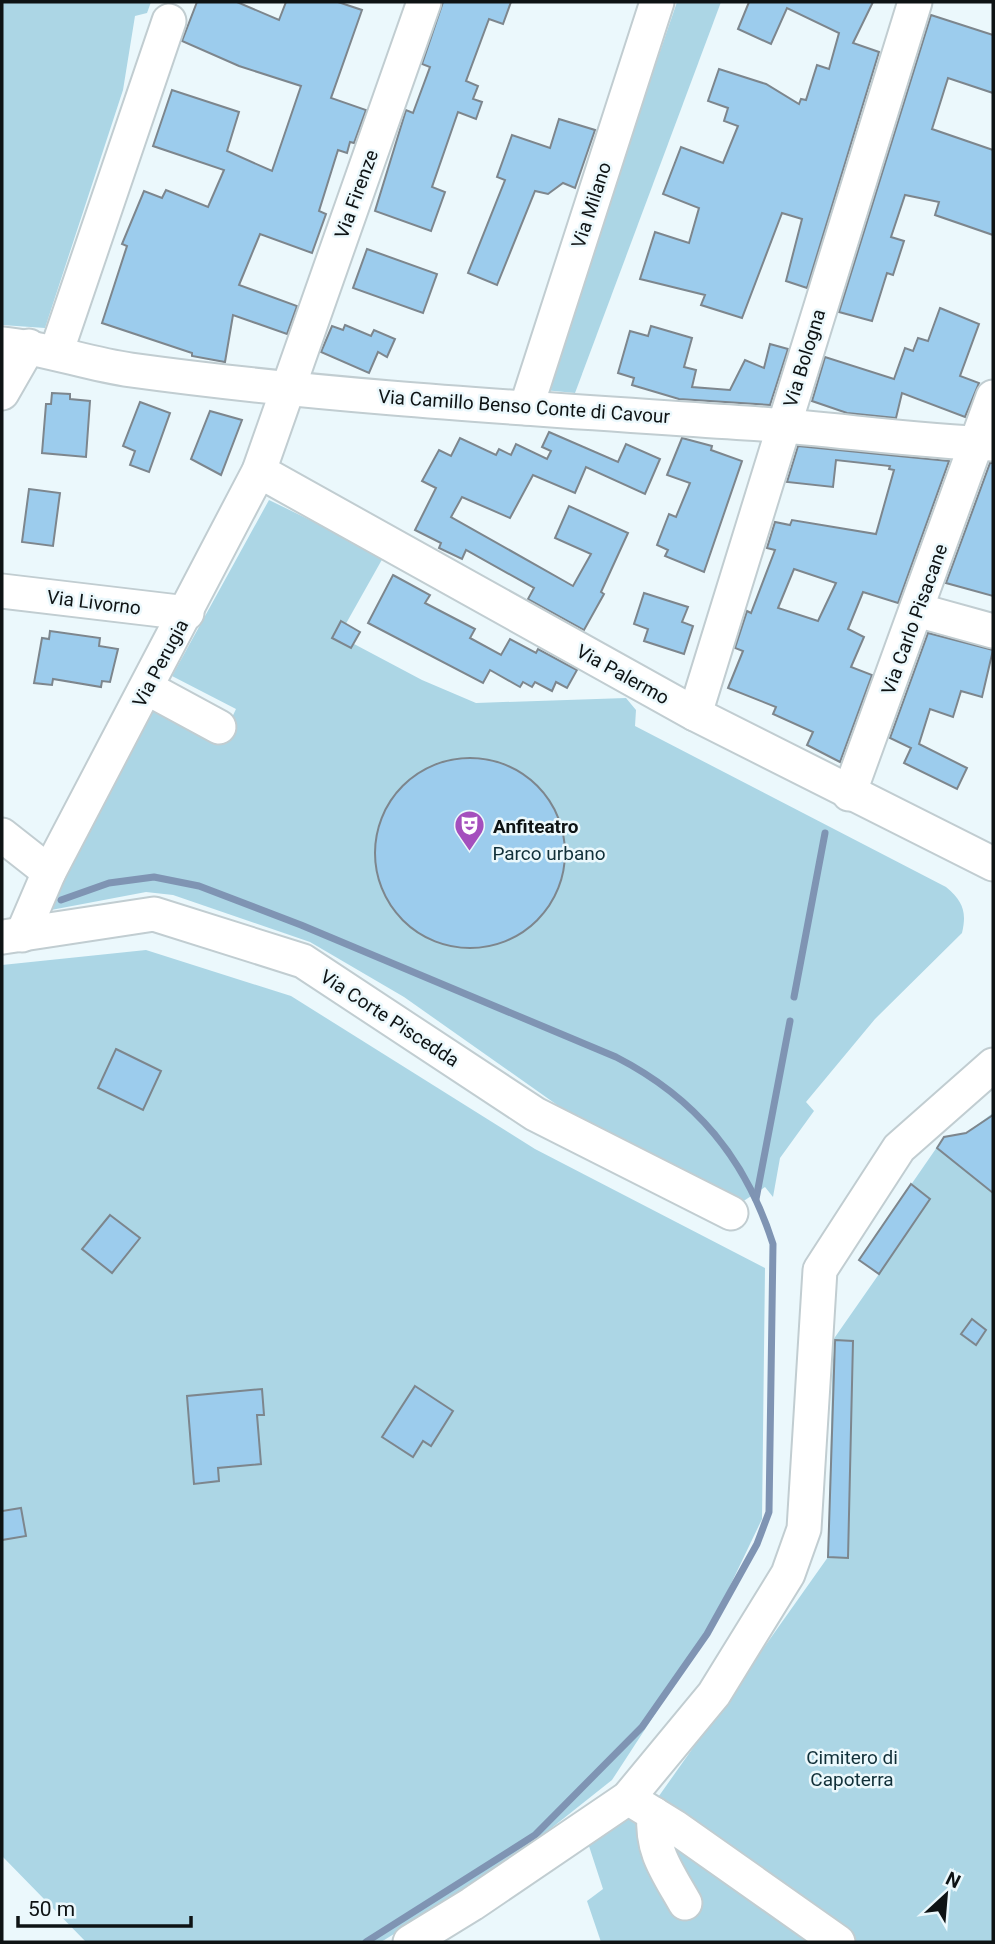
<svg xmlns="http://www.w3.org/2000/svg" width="995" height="1944" font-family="Roboto,sans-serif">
<rect width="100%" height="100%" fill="#ebf8fc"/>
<g fill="#acd6e5">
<path d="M2 2H151L147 13 135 16 123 90 45 328 2 325Z"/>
<path d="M677 2H721L575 393 544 390Z"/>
<path d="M269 500 384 556 339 636 422 680 476 703 626 698 636 710 635 726 946 887C963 901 967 912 962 933L875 1019 806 1102 814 1111 780 1158 773 1197 765 1187 742 1202 560 1107 404 997 310 942 173 895 146 892 51 910 52 893 152 710 219 745 236 709 172 676Z"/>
<path d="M146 950 291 996 535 1149 765 1268 762 1519 707 1634 612 1780 501 1868 381 1942H86L2 1856V965Z"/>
<path d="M993 1113V1942H852L654 1803 828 1557 833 1340 879 1274 859 1260 944 1137 966 1133Z"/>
<path d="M623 1819 635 1820 646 1850 669 1830 820 1942H601L587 1901 603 1889 588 1843Z"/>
</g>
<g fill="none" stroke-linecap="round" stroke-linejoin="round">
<g stroke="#7f94b3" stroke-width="7">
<path d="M61 900 109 883 154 877 199 886 301 925 616 1057C696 1098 746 1159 773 1244L769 1512 757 1544 707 1634 642 1727 535 1835 366 1942"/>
<path d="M794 997 825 833"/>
<path d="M756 1199 790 1021"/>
</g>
</g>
<g fill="#9ccced" stroke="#7d868d" stroke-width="2" fill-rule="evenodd">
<path d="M197 2H237L279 20 286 2H338L362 10 331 98 366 110 354 143 350 142 347 153 338 150 319 211 326 214 312 253 260 234 239 285 297 306 287 334 233 315 225 362 192 356V353L102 323 127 246 122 244 144 191 162 198 166 190 208 207 224 170 153 146 172 90 239 112 227 151 272 171 301 86 239 66 182 41Z"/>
<path d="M443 2H511L503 24 489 19 466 81 478 86 473 99 482 102 476 119 458 112 432 187 445 192 431 231 375 211 406 110 413 113 430 67 422 64Z"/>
<path d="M749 2H873L853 43 879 52 807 288 786 281 802 219 782 213 742 318 701 305 705 295 640 279 655 232 689 243 699 208 663 194 681 147 723 163 738 126 724 121 728 108 708 101 719 69 766 84 799 104 801 99 806 100 817 65 829 69 839 33 787 8 771 44 738 29Z"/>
<path d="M931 15 993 35V93L948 78 932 129 993 150V235L935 215 939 202 905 195 891 237 904 241 893 275 887 273 872 321 839 312Z"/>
<path d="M559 119 595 130 575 188 563 183 548 194 535 191 497 285 468 273 505 180 497 177 512 135 550 148Z"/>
<path d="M367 249 437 274 423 313 353 288Z"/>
<path d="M940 308 979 324 960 376 979 383 965 417 902 393 896 418 847 413 812 401 825 357 894 379 905 348 913 351 918 338 928 341Z"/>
<path d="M345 325 371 336 374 330 395 339 387 357 378 352 369 373 321 352 332 326 343 330Z"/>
<path d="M651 326 692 338 684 367 696 370 692 387 730 390 745 360 764 368 770 344 788 349 770 405 679 399 632 385 634 378 618 373 630 331 648 336Z"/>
<path d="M52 393 70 394V399L90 401 86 457 42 453 46 404H51Z"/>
<path d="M140 402 170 413 149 472 130 465 135 451 123 446Z"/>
<path d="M210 411 242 420 221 475 191 459Z"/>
<path d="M549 432 618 462 626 444 660 459 645 494 586 467 575 493 533 475 510 518 462 497 451 517 573 586 591 554 555 538 569 506 628 533 601 592 604 594 584 630 528 599 534 588 466 550 462 559 439 548 441 543 415 530 436 488 422 481 439 450 451 456 460 438 496 455 499 449 511 455 516 444 547 459 551 451 542 447Z"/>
<path d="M682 438 712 446 711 450 742 461 704 572 665 556 668 550 657 545 669 514 676 517 690 483 667 475Z"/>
<path d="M798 446 949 461 898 603 863 592 848 629 864 637 851 667 872 675 840 762 807 745 813 732 773 714 776 707 728 688 743 651 735 648 747 611 751 613 775 550 767 548 775 522 790 525 792 520 876 534 894 470 889 469 890 466 836 460 833 487 787 482ZM794 569 836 583 818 621 778 608Z"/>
<path d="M990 463H993V596L946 583Z"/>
<path d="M29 489 60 493 53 546 22 542Z"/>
<path d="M393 575 430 595 425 603 475 629 470 638 501 655 510 639 536 653 538 649 577 670 567 688 556 682 552 691 535 682 532 687 523 682 520 687 490 670 483 683 368 623Z"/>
<path d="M644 593 688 607 682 622 693 626 684 654 644 641 648 629 634 624Z"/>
<path d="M341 621 360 632 351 648 332 638Z"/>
<path d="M50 631 100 638 99 646 118 649 110 682 102 681 101 687 53 679 52 685 34 683 42 638 49 639Z"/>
<path d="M928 633 993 650 982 697 961 691 953 717 930 709 919 744 967 768 957 789 904 763 911 748 890 738Z"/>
<circle cx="470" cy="853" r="95"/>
<path d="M116 1049 161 1071 143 1110 98 1088Z"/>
<path d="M993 1115V1193L937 1148 944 1137 966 1133Z"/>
<path d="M911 1184 930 1199 879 1274 859 1260Z"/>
<path d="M110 1215 140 1238 112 1273 82 1249Z"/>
<path d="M972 1319 986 1330 976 1345 961 1334Z"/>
<path d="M835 1340 853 1341 848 1558 828 1557Z"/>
<path d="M415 1386 453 1411 431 1446 423 1441 413 1457 382 1437Z"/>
<path d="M262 1389 264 1415H257L261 1464 218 1468 219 1481 194 1484 187 1396Z"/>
<path d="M21 1508 26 1536 2 1540V1511Z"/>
</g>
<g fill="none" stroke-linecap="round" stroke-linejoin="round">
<defs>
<g id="minor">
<path d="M2 344C46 348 87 364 131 370 334 398 541 409 746 423 828 428 911 441 993 444"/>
<path d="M56 353 169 21"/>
<path d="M2 393 29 346"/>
<path d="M526 408 657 2"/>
<path d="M259 471 695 714 993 864"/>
<path d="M2 591 187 613"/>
<path d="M917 610 993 631"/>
<path d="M147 688 219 727"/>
<path d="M695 714 915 2"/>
<path d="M849 794 993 397"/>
<path d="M2 835 49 872"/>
<path d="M22 935 49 872 259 471 424 2"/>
<path d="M3 937 154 914 303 961 535 1114 731 1213"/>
<path d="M628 1798 675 1827 838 1942"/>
<path d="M654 1814C651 1851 667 1871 685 1903"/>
<path d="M410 1942 472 1904 628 1798 714 1694 788 1574 804 1529 820 1270 899 1148 993 1065"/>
</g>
</defs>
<use href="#minor" stroke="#c1cdd1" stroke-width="37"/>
<use href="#minor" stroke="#fff" stroke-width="33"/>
</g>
<defs>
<symbol id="theatre-pin" viewBox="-11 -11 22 30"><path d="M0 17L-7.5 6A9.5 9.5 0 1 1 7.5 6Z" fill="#a44fbd" stroke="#ebf8fc"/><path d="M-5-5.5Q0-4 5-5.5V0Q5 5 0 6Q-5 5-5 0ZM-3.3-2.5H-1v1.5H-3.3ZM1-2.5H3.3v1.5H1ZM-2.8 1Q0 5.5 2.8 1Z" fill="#fff"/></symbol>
</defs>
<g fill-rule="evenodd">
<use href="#theatre-pin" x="452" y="808" width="35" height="47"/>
</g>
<g text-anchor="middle" stroke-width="5" stroke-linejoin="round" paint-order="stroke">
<g font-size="19" fill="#0e1314" stroke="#ebf8fc">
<text transform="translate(356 194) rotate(-70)" y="7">Via Firenze</text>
<text transform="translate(591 205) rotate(-72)" y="7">Via Milano</text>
<text transform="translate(804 358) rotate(-73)" y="7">Via Bologna</text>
<text transform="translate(524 406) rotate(4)" y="7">Via Camillo Benso Conte di Cavour</text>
<text transform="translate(94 602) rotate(7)" y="7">Via Livorno</text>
<text transform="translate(914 619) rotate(-70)" y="7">Via Carlo Pisacane</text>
<text transform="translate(160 663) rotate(-62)" y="7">Via Perugia</text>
<text transform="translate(623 674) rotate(29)" y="7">Via Palermo</text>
<text transform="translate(390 1018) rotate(33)" y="7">Via Corte Piscedda</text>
</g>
<g font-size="19" font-weight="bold" fill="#0e1314" stroke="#ebf8fc" text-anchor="start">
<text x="493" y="833">Anfiteatro</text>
</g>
<g font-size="19" fill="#113039" stroke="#ebf8fc">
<text x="549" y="860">Parco urbano</text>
<text x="852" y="1764">Cimitero di<tspan x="852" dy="22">Capoterra</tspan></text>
</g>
</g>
<rect width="995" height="1944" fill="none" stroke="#0e1314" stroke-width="7"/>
<g transform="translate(946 1895) rotate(26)" stroke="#ebf8fc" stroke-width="5" paint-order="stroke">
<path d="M0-5L12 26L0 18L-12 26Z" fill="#0e1314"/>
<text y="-10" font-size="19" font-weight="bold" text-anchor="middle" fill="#0e1314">N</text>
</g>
<path d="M18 1916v10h173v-10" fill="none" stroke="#0e1314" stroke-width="3.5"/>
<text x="28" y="1916" font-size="21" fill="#0e1314" stroke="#ebf8fc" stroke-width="5" paint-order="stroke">50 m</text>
</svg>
